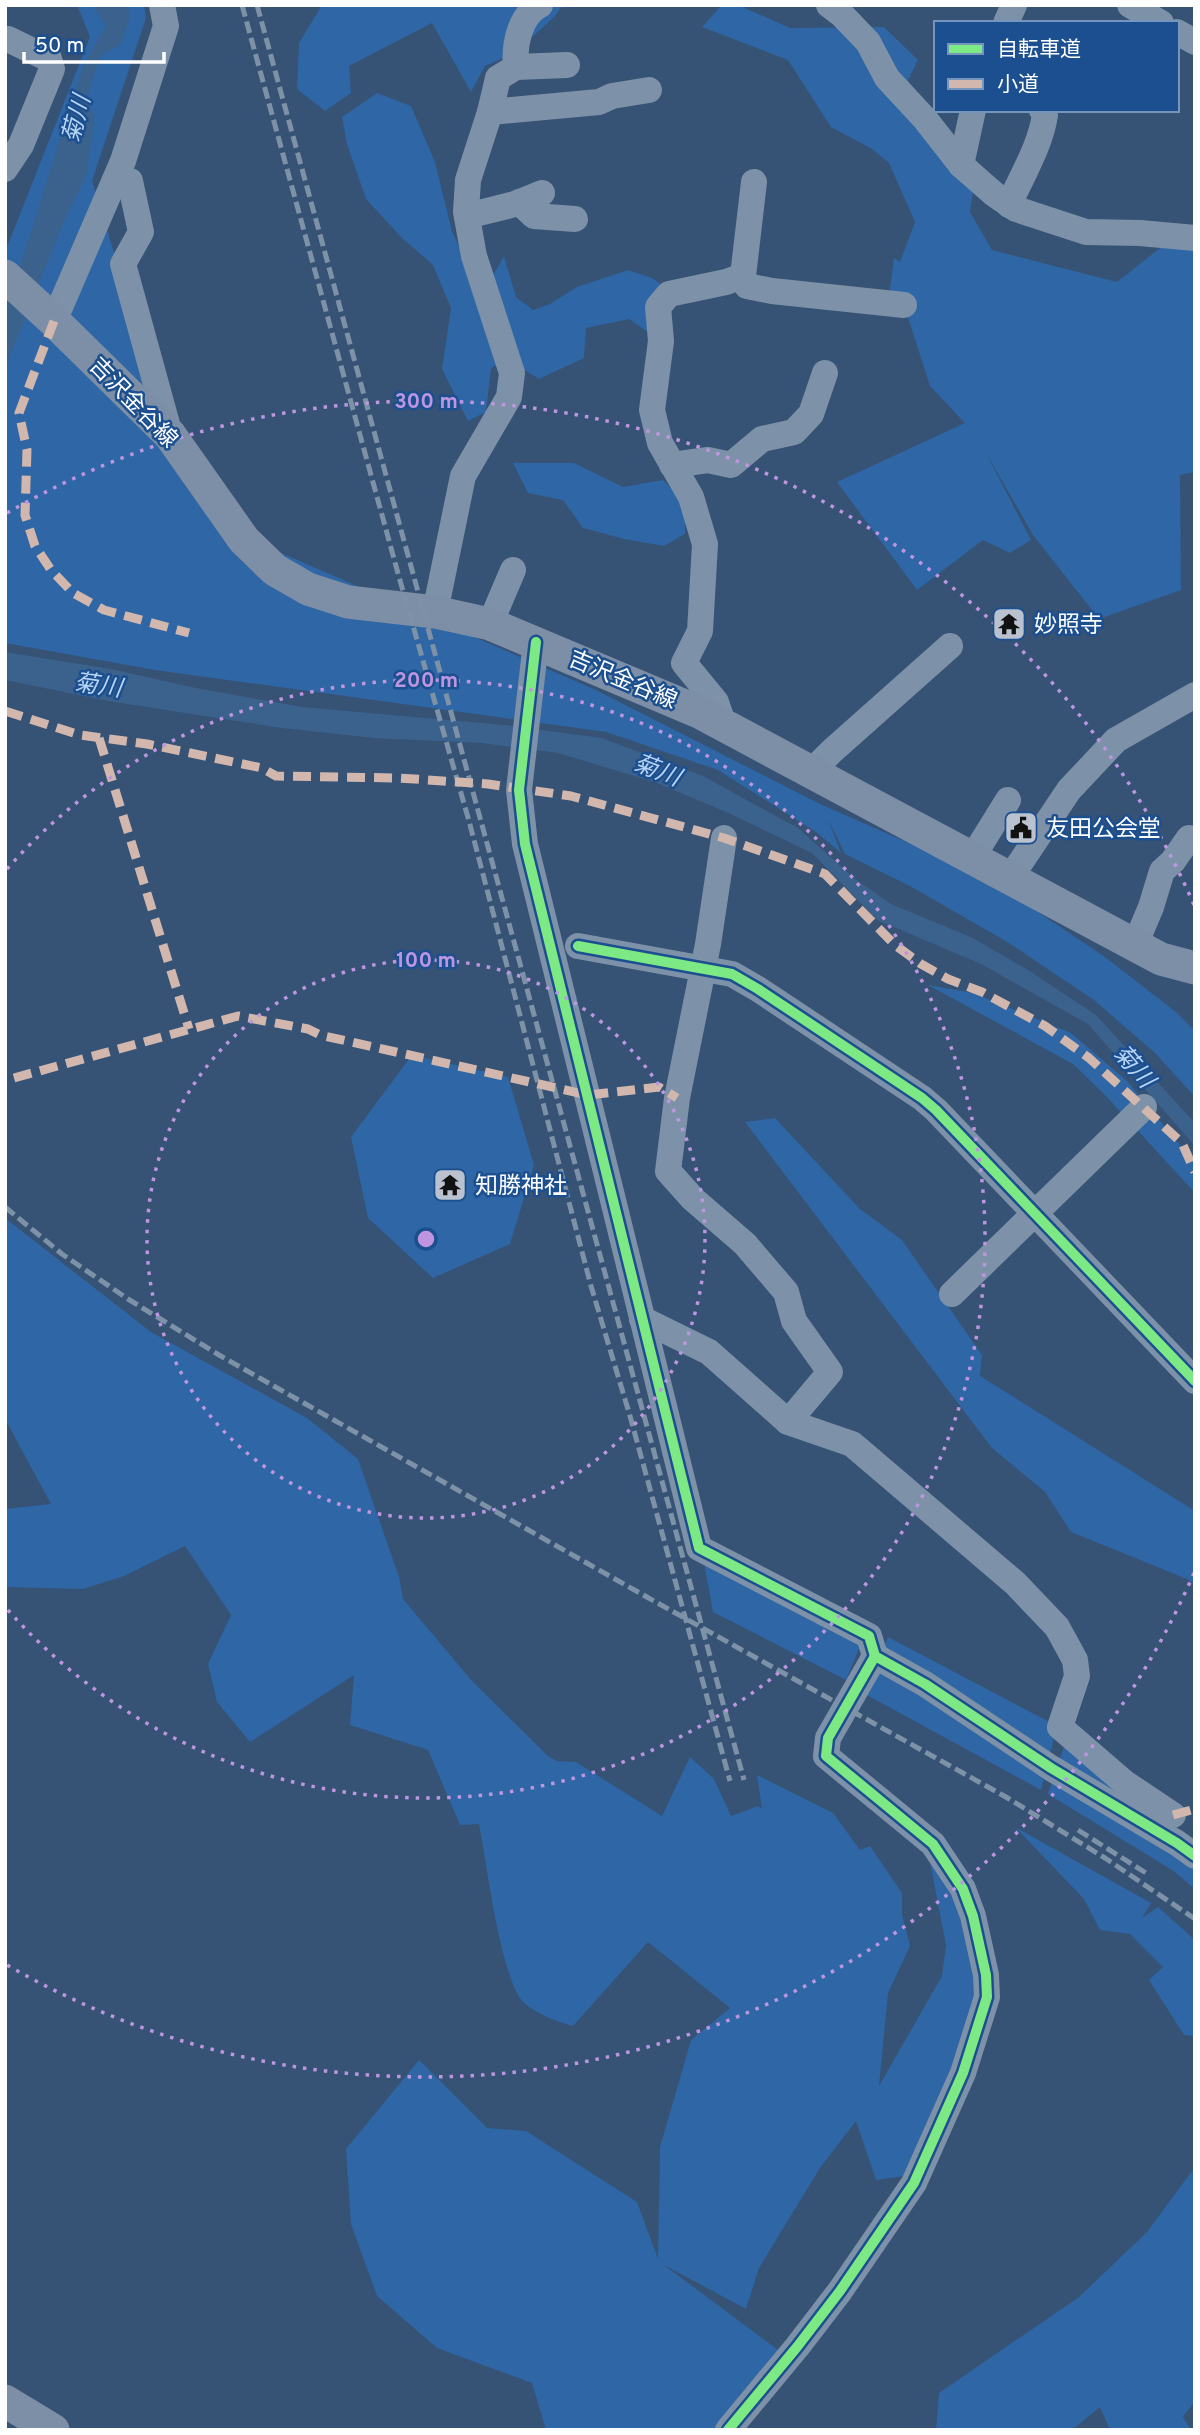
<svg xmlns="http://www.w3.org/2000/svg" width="1200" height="2435" font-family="Overpass,'Noto Sans JP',sans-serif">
<rect width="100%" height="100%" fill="#365274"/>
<g fill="#2f66a5">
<path d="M77 5H144L146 18 92 181 170 435 272 549 596 690 820 804 986 877 1105 957 1176 1012 1195 1031V1097L1155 1053 1094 1000 1009 943 910 886 845 854 828 819 841 853 816 832 718 770 606 732 155 670 5 643V252L90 37Z"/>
<path d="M322 5H563L555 16 515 53 485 66 471 92 432 23 349 66 351 93 325 111 297 89 299 43Z"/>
<path d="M722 5H738L790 28 884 27 918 60 908 80 937 138 974 185 970 212 992 250 1117 282 1160 248 1195 235V472L1180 475 1181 590 1099 619 1033 535 985 451 1031 540 1010 553 983 540 917 590 837 482 965 423 930 386 904 305 889 296 894 258 900 262 915 222 889 163 872 149 831 127 788 60 702 27Z"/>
<path d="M377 93 411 106 435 162 452 231 481 296 504 256 516 297 533 310 550 304 577 287 628 270 652 278 666 288 661 341 629 319 586 328 584 358 539 379 508 360 491 368 486 412 468 421 442 369 451 308 433 265 402 238 366 199 347 144 342 117Z"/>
<path d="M513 463H574L623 487 663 480C682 499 686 507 685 534L664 546 624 539 583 528 563 500 528 493Z"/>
<path d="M928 985 973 993 1071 1033 1127 1081 1195 1163V1193L1105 1095 1073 1064Z"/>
<path d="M412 1055 508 1077 534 1165 510 1244 433 1278 368 1218 351 1137Z"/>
<path d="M775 1118 860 1209 902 1240 982 1355 980 1376 1195 1511V1585L1187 1579 1071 1532 1045 1492 992 1448 745 1122Z"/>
<path d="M5 1218 151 1332 307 1418 358 1459 399 1577 403 1599 472 1681 548 1756 557 1761 576 1762 662 1816 690 1757 714 1779 731 1816 758 1806 762 1809 757 1775 833 1813 860 1850 870 1846 902 1893V1914L910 1946 888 1993 879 2086 942 1976 946 1945 928 1852 957 1905 978 1995 912 2175 876 2180 856 2121 820 2168 759 2268 746 2309 664 2265 778 2350 716 2430H546L532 2383 437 2348 377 2296 351 2224 346 2149 419 2060 487 2128 526 2131 637 2202 658 2259 660 2147 691 2040 730 2008 648 1942 573 2026C557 2022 537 2014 524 2003 501 1982 486 1859 479 1824L460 1825 428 1750 350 1725 354 1675 250 1742 217 1702 208 1664 231 1615 185 1546 124 1576 83 1589 5 1587V1509L51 1504 5 1419Z"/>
<path d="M703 1557 861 1644 846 1680 713 1612Z"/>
<path d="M888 1637 1057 1726 1041 1790 865 1694Z"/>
<path d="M1066 1741 1195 1842V1889L1172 1870 1048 1794Z"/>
<path d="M1015 1827 1151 1903 1142 1918 1158 1907 1195 1940V2036L1184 2035 1149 1980 1163 1967 1130 1934 1100 1930 1084 1899Z"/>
<path d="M1195 2167V2401L1183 2417 1191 2430H1110L1100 2407 1072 2430H936L939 2393 1079 2297 1147 2232Z"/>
</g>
<g fill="#3b618d">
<path d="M93 5H128L130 17 121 44 100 56 88 95 94 119 87 173 61 228 5 368V294L19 270 83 66 106 26Z"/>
<path d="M5 652 111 669 196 688 302 707 505 725 602 738 703 776 798 828 855 879 891 904 973 938 1028 970 1096 1015 1195 1123V1146L1088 1024 981 964 877 920 812 853 726 812 657 783 558 753 481 743 374 738 281 728 108 701 5 680Z"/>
</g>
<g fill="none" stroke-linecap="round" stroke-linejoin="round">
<g stroke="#7d92a8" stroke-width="26">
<path d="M829 5 842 15 868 42 887 78 925 119 961 165 994 194 1016 209 1086 232 1140 233 1195 238"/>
<path d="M1130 5 1161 23"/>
<path d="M1006 23 1014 5"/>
<path d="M1177 32 1195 42"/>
<path d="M516 67 567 65"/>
<path d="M490 112 599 102 612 96 649 90"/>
<path d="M961 165 973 110"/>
<path d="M5 169 21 145 52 69 49 59 8 39"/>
<path d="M130 181 141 232 123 264 170 435"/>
<path d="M519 202 534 216 575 219"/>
<path d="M1009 205C1022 175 1040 147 1045 115L1042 110"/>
<path d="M467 216 515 204 542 193"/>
<path d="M741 276 747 286 772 291 904 305"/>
<path d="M54 321 123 161 166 26 162 5"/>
<path d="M672 465 708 460 731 465 762 439 794 432 811 414 825 373"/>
<path d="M435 612 463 476 509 397 512 373 474 256 466 212 468 180 490 112 498 78 516 67C514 46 519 16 540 5"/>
<path d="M490 624 513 570"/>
<path d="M536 642 519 790 525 844 699 1548 869 1636 875 1656 925 1684 1051 1768 1177 1843 1195 1856"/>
<path d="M724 726 716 702 684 663 700 631 705 544 691 497 660 443 652 410 661 341 658 307 669 294 726 282 743 276 754 182"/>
<path d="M811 772 832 751 950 646"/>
<path d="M724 838 708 944 677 1098 668 1171 693 1199 745 1244 786 1292 794 1321 830 1372 788 1422"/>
<path d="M972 858 1008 800"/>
<path d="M1010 878 1069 790 1116 740 1195 695"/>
<path d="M1135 945 1151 907 1162 871 1173 861 1189 838"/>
<path d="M578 946 732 974 758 989 922 1098 936 1110 1195 1381"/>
<path d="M952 1294 1144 1107"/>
<path d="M642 1319 709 1352 788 1422 852 1444 1015 1583 1057 1627 1075 1660 1077 1676 1060 1727 1125 1783 1173 1815"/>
<path d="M728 2430 797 2347 840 2291 914 2183 963 2073 987 1997 986 1975 973 1916 963 1889 933 1844 826 1756 828 1738 875 1656"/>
</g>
<g stroke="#7d8ea7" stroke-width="33">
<path d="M5 276 54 321 170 435 244 540 275 570 308 589 348 602 435 612 490 624 699 712 1161 959 1195 968"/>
<path d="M5 2401 53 2430"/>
</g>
<g stroke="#7e92a7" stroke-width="5" stroke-dasharray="12 5" stroke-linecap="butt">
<path d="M242 5 399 577 469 821 591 1286 630 1416 730 1781"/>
<path d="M257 5 744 1780"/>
<path d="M5 1207 62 1254 128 1299 219 1355 645 1596 1006 1797 1105 1858 1195 1919"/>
<path d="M1078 1830 1146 1873"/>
</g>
<g stroke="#d1b7ad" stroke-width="9" stroke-dasharray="18 9" stroke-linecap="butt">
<path d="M54 321 19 413 27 450 25 515 35 546 51 570 73 593 104 610 189 633"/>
<path d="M5 711 80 735 147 744 262 768 276 776 399 778 488 784 571 796 724 838 825 874 895 945 921 964 948 979 982 992 1045 1026 1089 1058 1182 1143 1195 1172"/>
<path d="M99 738 189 1029"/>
<path d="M14 1078 238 1016 308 1029 320 1035 588 1095 659 1087 677 1098"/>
<path d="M1173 1815 1195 1809"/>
</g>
<defs>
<g id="cycleway">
<path d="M536 642 519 790 525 844 699 1548 869 1636 875 1656 925 1684 1051 1768 1177 1843 1195 1856"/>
<path d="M578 946 732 974 758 989 922 1098 936 1110 1195 1381"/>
<path d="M728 2430 797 2347 840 2291 914 2183 963 2073 987 1997 986 1975 973 1916 963 1889 933 1844 826 1756 828 1738 875 1656"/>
</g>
</defs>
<use href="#cycleway" stroke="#1b4f8f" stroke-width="15"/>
<use href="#cycleway" stroke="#7ce984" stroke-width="10"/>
</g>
<g fill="none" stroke="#bd96df" stroke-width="3.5" stroke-dasharray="3.5 7">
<circle cx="426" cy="1239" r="279"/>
<path d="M7 869A559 559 0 1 1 7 1609"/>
<path d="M1194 1573A838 838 0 0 1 7 1965M7 513A838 838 0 0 1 1194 905"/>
</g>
<defs>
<symbol id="temple-square" viewBox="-11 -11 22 22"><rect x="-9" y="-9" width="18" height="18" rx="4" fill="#b9c2ce" stroke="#1b4f8f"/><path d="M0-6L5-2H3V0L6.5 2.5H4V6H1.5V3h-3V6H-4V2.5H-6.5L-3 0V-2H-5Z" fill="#111"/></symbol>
<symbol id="civic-square" viewBox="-11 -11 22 22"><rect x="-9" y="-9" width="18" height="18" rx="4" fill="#b9c2ce" stroke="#1b4f8f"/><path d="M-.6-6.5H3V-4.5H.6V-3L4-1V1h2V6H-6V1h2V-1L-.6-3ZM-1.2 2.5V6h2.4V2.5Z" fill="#111"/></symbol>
</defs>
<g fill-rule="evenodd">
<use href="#temple-square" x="990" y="605" width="38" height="38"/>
<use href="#civic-square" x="1002" y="809" width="38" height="38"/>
<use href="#temple-square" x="431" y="1166" width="38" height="38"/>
</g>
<g text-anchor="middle" stroke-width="5" stroke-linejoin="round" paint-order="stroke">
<g font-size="23" fill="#fff" stroke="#1b4f8f">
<text transform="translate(134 402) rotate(46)" y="8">吉沢金谷線</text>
<text transform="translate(623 679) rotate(23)" y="8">吉沢金谷線</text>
</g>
<g font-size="23" fill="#fff" stroke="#1b4f8f" text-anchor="start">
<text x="1034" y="632">妙照寺</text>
<text x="1046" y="836">友田公会堂</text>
<text x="475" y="1193">知勝神社</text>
</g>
<g font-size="24" font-style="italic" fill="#b5d3f5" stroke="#1b4f8f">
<text transform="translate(76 119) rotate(-75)" y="8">菊川</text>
<text transform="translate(98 685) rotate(8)" y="8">菊川</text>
<text transform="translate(657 770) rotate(21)" y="8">菊川</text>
<text transform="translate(1134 1066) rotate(49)" y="8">菊川</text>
</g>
</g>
<circle cx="426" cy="1239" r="10" fill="#bd96df" stroke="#1b4f8f" stroke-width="3.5"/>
<g font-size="21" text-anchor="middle" font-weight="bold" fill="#bd96df" stroke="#1b4f8f" stroke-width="5" stroke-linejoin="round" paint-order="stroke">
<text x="426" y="408">300 m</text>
<text x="426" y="687">200 m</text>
<text x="426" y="967">100 m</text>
</g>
<rect width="1200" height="2435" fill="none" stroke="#ffffff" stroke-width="14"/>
<rect x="934" y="21" width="245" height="91" fill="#1b4f8f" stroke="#7695bc" stroke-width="2"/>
<rect x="948" y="44" width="35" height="10" fill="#7ce984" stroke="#7695bc" stroke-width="2"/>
<text x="997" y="56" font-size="21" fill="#ffffff">自転車道</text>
<rect x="948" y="79" width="35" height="10" fill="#d1b7ad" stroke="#7695bc" stroke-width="2"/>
<text x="997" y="91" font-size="21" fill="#ffffff">小道</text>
<path d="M24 52v10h140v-10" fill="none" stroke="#ffffff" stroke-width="3.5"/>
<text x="35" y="52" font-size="21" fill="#ffffff" stroke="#1b4f8f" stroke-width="5" paint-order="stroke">50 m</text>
</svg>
